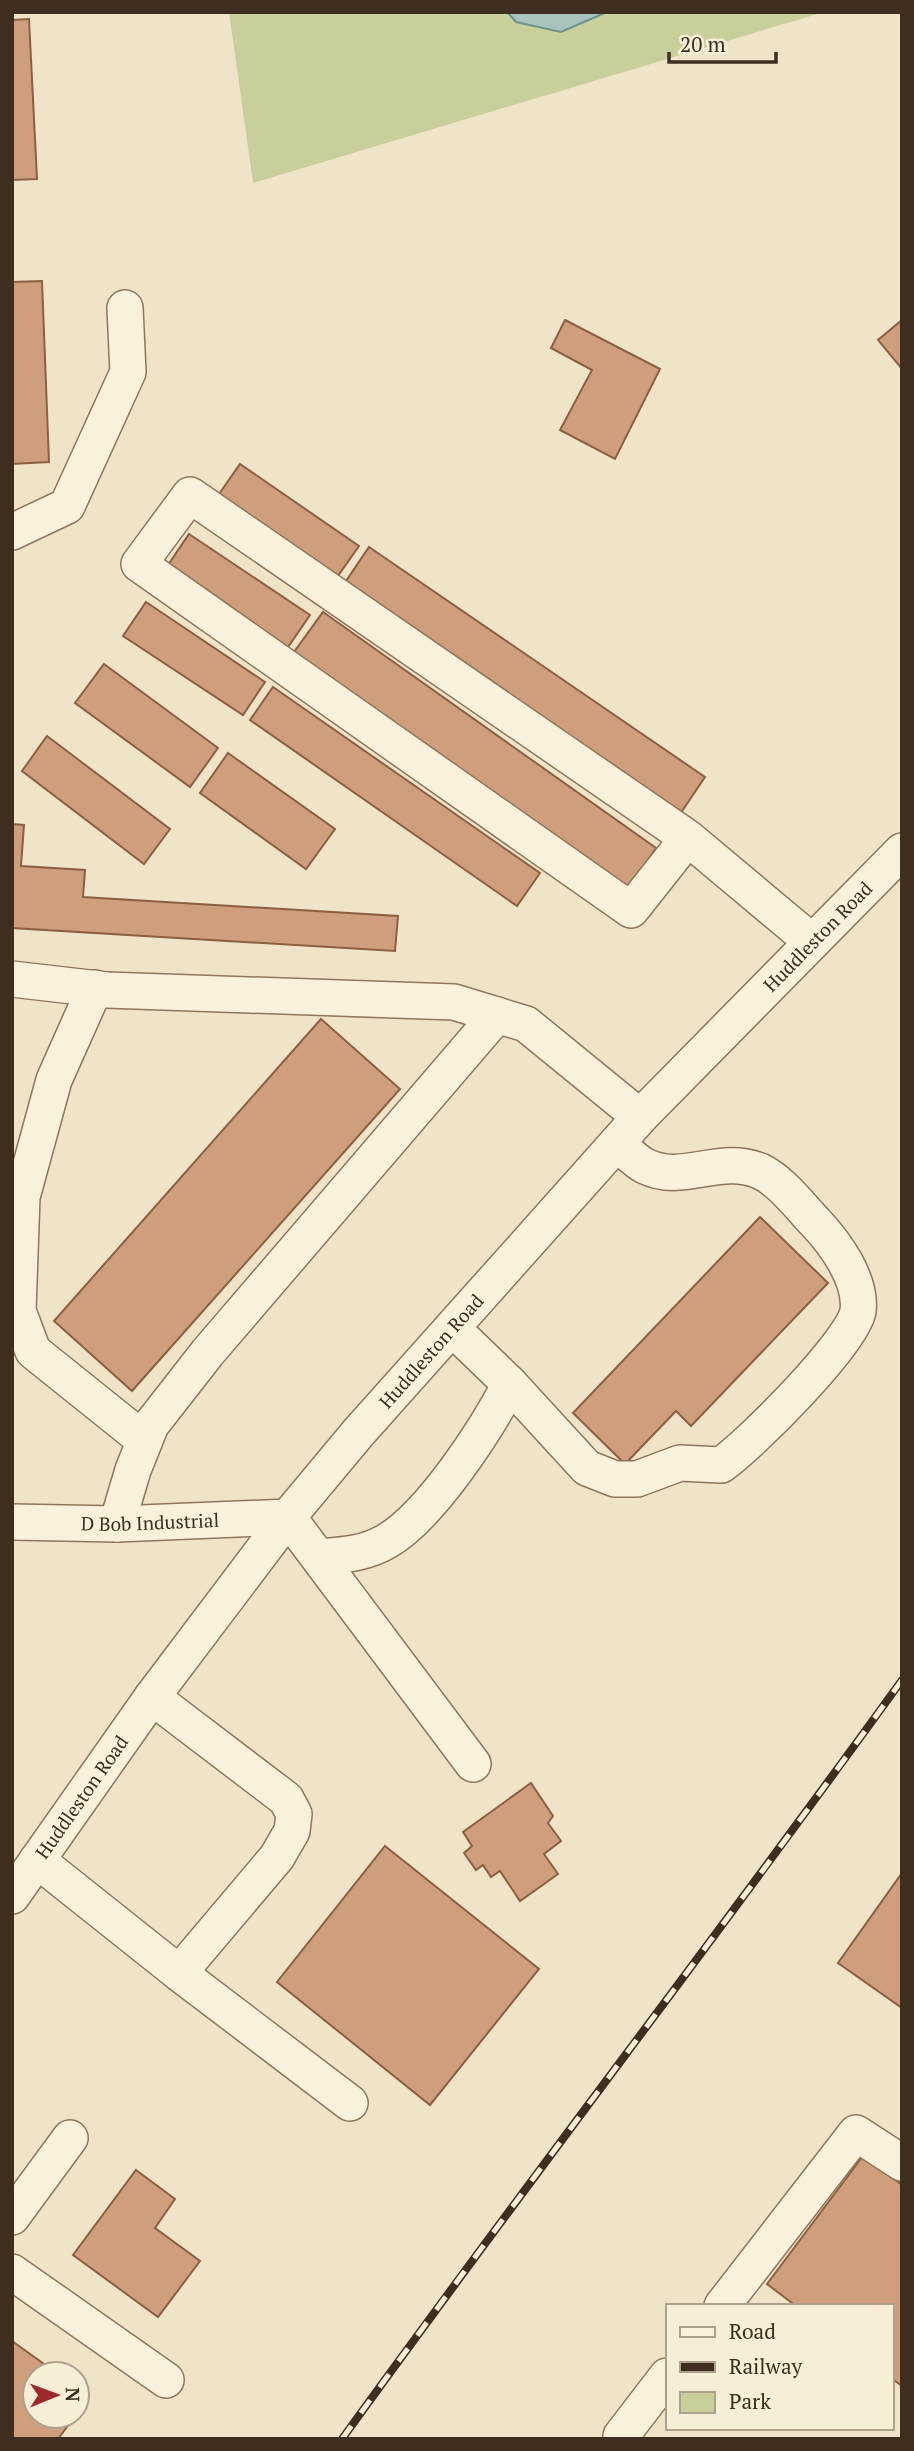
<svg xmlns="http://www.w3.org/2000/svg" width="914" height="2451" font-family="'PT Serif',serif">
<rect width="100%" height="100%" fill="#f0e4c8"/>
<path fill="#c9cf9b" d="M229 12H824L253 183Z"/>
<path fill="#a9c4bc" stroke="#6f938a" stroke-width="2" d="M507 12H607L561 32 516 22Z"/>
<g fill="#cf9f7d" stroke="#8d5f41" stroke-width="2">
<path d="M29 19 37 179 12 180V20Z"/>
<path d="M42 281 49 462 12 464V282Z"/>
<path d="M565 320 660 369 615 459 560 430 592 370 551 348Z"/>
<path d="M902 320V369L878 340Z"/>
<path d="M240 464 359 546 335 580 217 497Z"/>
<path d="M189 534 310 615 286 650 166 568Z"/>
<path d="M369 547 705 777 678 817 342 587Z"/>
<path d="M146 602 265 682 243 715 123 636Z"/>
<path d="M323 612 656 848 628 889 294 652Z"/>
<path d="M104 664 218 748 190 787 75 703Z"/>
<path d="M273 687 540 873 517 906 250 720Z"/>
<path d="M47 736 170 829 144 864 22 771Z"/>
<path d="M228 753 335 829 306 869 200 793Z"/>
<path d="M12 824 24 825 21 866 85 870 83 897 398 916 395 951 12 928Z"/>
<path d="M321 1019 400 1089 132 1391 54 1321Z"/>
<path d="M760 1217 828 1283 691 1426 676 1411 625 1464 573 1413Z"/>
<path d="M531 1783 553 1816 548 1823 561 1841 544 1854 558 1874 520 1901 500 1871 491 1877 483 1865 476 1870 464 1853 472 1846 463 1832Z"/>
<path d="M385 1846 539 1969 430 2105 277 1982Z"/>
<path d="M902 1873V2008L838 1963Z"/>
<path d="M863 2156 902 2185V2386L891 2378V2306H796L767 2284Z"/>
<path d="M136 2170 175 2199 155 2228 200 2261 158 2317 73 2255Z"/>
<path d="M12 2341 58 2374H35V2416H75L58 2439H12Z"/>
<path d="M77 2388 89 2396 77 2413Z"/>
</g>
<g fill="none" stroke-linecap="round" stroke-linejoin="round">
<defs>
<g id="minor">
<path d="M12 532 67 506 128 372 125 308"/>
<path d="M688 838 190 495 139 564 631 910 688 838 811 941"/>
<path d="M12 979 107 990 454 1002 526 1024 640 1117"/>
<path d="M95 988 54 1080 22 1197 18 1311 33 1351 144 1440"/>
<path d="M453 1329 510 1384 587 1468 615 1479H637L680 1463 721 1465C750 1445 852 1343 858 1311 862 1280 835 1243 815 1222 799 1205 781 1181 760 1171 719 1154 683 1185 645 1166 635 1161 625 1150 617 1143"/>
<path id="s1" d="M12 1522 117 1524 288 1517 473 1764"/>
<path d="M117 1524 133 1470 151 1425 208 1352 497 1015"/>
<path d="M319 1557C343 1555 365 1554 387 1541 431 1515 486 1430 510 1384"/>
<path d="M152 1697 286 1799 294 1814 292 1831 277 1857 179 1973"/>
<path d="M37 1860 179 1973 350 2103"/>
<path id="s2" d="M12 1896 152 1697 288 1517 358 1433 640 1117 902 851"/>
<path d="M12 2217 70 2138"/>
<path d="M12 2272 166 2380"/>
<path d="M722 2306 856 2133 902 2163"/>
<path d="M625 2439 621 2436 667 2376"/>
</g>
</defs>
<use href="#minor" stroke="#8d765c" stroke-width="38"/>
<use href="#minor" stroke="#faf1dc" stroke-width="35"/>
<defs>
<path id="rail" d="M342 2439C526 2184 718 1935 902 1680"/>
</defs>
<use href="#rail" stroke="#3d2e20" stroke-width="8"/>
<use href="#rail" stroke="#f7eed8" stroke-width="5" stroke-dasharray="16" stroke-linecap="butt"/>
</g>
<g text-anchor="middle" stroke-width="5" stroke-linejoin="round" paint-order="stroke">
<g font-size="19" fill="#3d2e20" stroke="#f7eed8">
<text dy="7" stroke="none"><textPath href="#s2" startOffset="1255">Huddleston Road</textPath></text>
<text dy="7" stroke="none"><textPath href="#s2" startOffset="688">Huddleston Road</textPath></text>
<text dy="7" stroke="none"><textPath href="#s1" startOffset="138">D Bob Industrial</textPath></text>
<text dy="7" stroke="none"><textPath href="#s2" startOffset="121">Huddleston Road</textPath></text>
</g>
</g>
<rect width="914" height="2451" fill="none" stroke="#3d2e20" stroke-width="28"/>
<rect x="666" y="2304" width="228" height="126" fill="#f7eed8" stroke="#ada18e" stroke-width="2"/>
<rect x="680" y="2327" width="35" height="10" fill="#faf1dc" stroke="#ada18e" stroke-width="2"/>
<text x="729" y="2339" font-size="21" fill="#3d2e20">Road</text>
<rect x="680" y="2362" width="35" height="10" fill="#3d2e20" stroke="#ada18e" stroke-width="2"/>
<text x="729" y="2374" font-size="21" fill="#3d2e20">Railway</text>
<rect x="680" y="2392" width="35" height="21" fill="#c9cf9b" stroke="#ada18e" stroke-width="2"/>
<text x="729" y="2409" font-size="21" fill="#3d2e20">Park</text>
<g transform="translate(56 2395) rotate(89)"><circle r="33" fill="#f7eed8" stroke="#ada18e" stroke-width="2"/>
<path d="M0-5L12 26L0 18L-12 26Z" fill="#9e2a2b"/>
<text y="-10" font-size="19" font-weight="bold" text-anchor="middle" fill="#3d2e20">N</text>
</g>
<path d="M669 52v10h107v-10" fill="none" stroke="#3d2e20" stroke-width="3.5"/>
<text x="680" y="52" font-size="21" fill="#3d2e20" stroke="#f7eed8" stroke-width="5" paint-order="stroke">20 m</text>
</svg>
